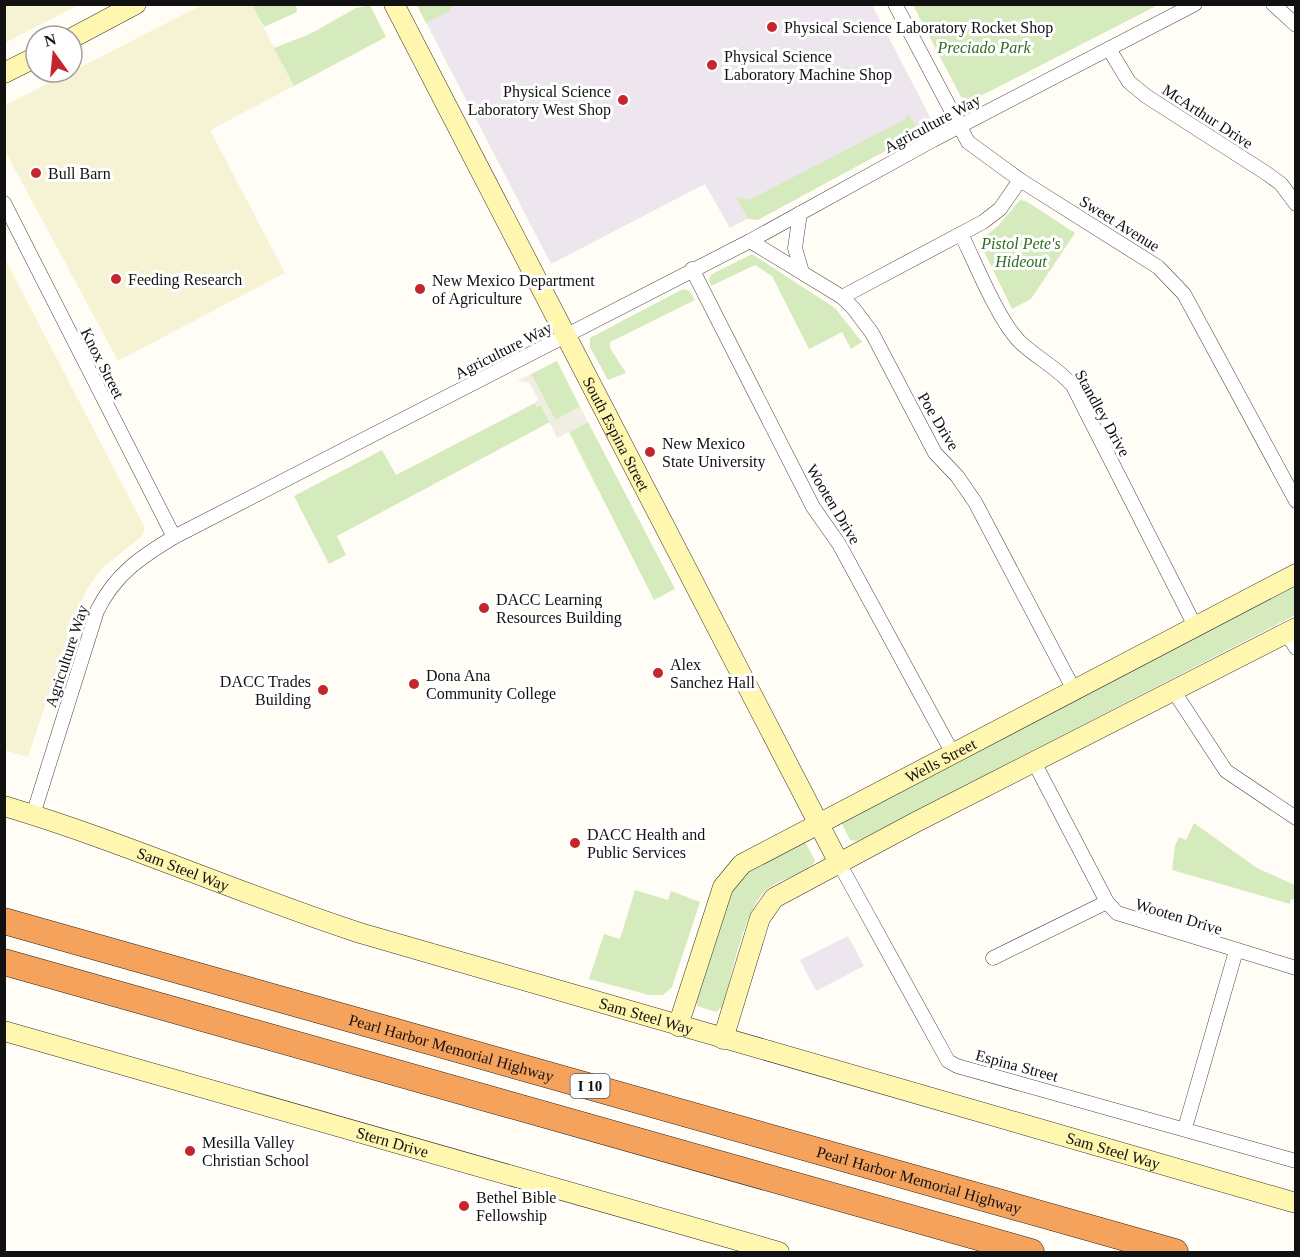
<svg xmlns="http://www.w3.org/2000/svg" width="1300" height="1257" font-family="Georgia,serif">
<rect width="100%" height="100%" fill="#fffdf5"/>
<g fill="#eee6ef">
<path d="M417 5H872L932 121 730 228 705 184 551 264Z"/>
<path d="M848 936 864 966 816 991 800 960Z"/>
</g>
<g fill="#f6f3d4">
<path d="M5 4H78V5L5 43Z"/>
<path d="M202 5H252L294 86 210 130 285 273 118 361 5 151 4 106Z"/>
<path d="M4 257 145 528 142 536 102 568 87 589 76 613 28 757 4 750Z"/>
</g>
<g fill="#d5ebbd">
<path d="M252 5H296L297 12 264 27Z"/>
<path d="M370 5 386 37 294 86 274 48 310 34 356 8Z"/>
<path d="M417 5H452L450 11 426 23Z"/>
<path d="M913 5H1158L971 101 961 97Z"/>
<path d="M908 114 917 128 913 136 758 220 748 219 736 197 749 200 906 119Z"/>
<path d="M1020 200 1026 201 1075 233 1031 299 1012 309 979 241 998 226Z"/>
<path d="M752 254 835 308 862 342 851 349 842 332 809 349 772 276 755 265 711 286 709 279 712 274Z"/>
<path d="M683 289 689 291 695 300 610 342V348L626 373 608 380 590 347V338Z"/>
<path d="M557 361 580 407 555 420 531 374Z"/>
<path d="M535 403 537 407 541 405 550 422 337 536 346 555 329 564 294 496 382 450 396 475Z"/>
<path d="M588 422 675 589 654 600 569 432Z"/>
<path d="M1295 585V615L858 841 850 840 841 822Z"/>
<path d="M1194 823 1257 868 1295 885V900L1291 899 1290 904 1172 870 1175 846 1179 837 1186 840Z"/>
<path d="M805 842 815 860 813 864C798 876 778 879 764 892 744 912 731 977 723 1006L716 1012 697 1006V997L731 891 746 872Z"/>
<path d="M635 890 668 900 671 891 700 902 672 987 663 995H649L589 979 604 934 620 939Z"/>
</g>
<path fill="#f1ede2" d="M531 374 555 420 580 407 588 422 557 438 541 405 537 407 535 403 538 399 529 382 517 381Z"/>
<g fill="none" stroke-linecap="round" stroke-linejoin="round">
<defs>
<g id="street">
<path d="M895 4 968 142 1020 180 1158 267 1184 294 1296 501"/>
<path d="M1273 4 1296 25"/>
<path d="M1109 49 1129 82 1146 96 1266 173 1281 184 1296 204"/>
<path d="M4 203 174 537"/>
<path d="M800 213 795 248 802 272"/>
<path d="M961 234C976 264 997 318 1019 341 1036 358 1057 367 1073 386L1195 626"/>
<path d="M750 241 842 297 854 309 872 333 935 453 957 476 975 502 1074 690"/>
<path d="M692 269 813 507 839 544 952 752"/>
<path d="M842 297 983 222 1000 209 1020 180"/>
<path d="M1286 632 1296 648"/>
<path d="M1173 690 1226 771 1296 818"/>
<path d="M1034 762 1107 902 1117 913 1296 968"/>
<path d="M33 815 97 611C115 574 141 557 174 537L750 241 933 140 1195 4"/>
<path d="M839 863 948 1061 957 1066 1296 1161"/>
<path d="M993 958 1107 902"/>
<path d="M1185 1128 1236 951"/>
</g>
<g id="secondary">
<path id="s1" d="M394 4 839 863"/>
<path d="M72 38 136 4"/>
<path d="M4 73 36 57"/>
<path id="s2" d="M4 806C125 842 240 894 360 933L1296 1203"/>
<path id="s3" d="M678 1026 723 887 742 864 1296 574"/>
<path id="s4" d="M4 1031 779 1252"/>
<path d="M723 1039 760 918 774 898 916 822 1296 628"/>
</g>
<g id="highway">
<path id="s5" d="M4 921 1175 1252"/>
<path d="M4 962 1031 1252"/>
</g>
</defs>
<use href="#street" stroke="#444" stroke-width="15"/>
<use href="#secondary" stroke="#333" stroke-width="21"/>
<use href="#highway" stroke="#222" stroke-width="27"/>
<use href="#street" stroke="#fff" stroke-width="14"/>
<use href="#secondary" stroke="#fff6b0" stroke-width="20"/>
<use href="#highway" stroke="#f5a25d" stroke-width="26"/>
</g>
<g fill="#c4262e" stroke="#fff" stroke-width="2">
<circle cx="772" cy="27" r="6"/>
<circle cx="712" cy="65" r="6"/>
<circle cx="623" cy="100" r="6"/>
<circle cx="36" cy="173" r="6"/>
<circle cx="116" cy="279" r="6"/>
<circle cx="420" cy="289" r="6"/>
<circle cx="650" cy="452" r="6"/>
<circle cx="484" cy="608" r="6"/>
<circle cx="658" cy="673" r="6"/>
<circle cx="414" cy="684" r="6"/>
<circle cx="323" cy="690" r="6"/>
<circle cx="575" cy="843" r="6"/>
<circle cx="190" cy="1151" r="6"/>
<circle cx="464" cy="1206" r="6"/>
</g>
<g text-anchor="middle" stroke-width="6" stroke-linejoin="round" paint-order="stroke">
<rect fill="#fff" stroke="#585858" stroke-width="1.5" x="570.5" y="1074" width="39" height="24" rx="4.5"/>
<g font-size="15" font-weight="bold" fill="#111">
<text x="590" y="1091">I 10</text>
</g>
<g font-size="16" fill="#111" stroke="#fff" text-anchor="start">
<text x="784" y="33">Physical Science Laboratory Rocket Shop</text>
<text x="724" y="62">Physical Science<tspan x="724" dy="18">Laboratory Machine Shop</tspan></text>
<text x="611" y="97" text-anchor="end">Physical Science<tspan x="611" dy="18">Laboratory West Shop</tspan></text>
<text x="48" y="179">Bull Barn</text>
<text x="128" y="285">Feeding Research</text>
<text x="432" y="286">New Mexico Department<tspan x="432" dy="18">of Agriculture</tspan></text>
<text x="662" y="449">New Mexico<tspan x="662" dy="18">State University</tspan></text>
<text x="496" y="605">DACC Learning<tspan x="496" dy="18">Resources Building</tspan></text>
<text x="670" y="670">Alex<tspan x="670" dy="18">Sanchez Hall</tspan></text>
<text x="426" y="681">Dona Ana<tspan x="426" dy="18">Community College</tspan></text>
<text x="311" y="687" text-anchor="end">DACC Trades<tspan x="311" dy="18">Building</tspan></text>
<text x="587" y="840">DACC Health and<tspan x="587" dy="18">Public Services</tspan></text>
<text x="202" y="1148">Mesilla Valley<tspan x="202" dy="18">Christian School</tspan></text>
<text x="476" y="1203">Bethel Bible<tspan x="476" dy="18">Fellowship</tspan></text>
</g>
<g font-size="16" font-style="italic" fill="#2f6b1f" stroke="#fff">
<text x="984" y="53">Preciado Park</text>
<text x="1021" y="249">Pistol Pete's<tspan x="1021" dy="18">Hideout</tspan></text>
</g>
<g font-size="16" fill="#111" stroke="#fff">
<text transform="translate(1208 116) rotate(33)" y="6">McArthur Drive</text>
<text transform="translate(932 123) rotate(-28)" y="6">Agriculture Way</text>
<text transform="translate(1120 223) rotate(32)" y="6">Sweet Avenue</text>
<text transform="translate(503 350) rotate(-27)" y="6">Agriculture Way</text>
<text transform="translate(103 363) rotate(63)" y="6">Knox Street</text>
<text transform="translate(1103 413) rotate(61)" y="6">Standley Drive</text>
<text transform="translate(939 421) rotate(59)" y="6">Poe Drive</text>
<text dy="6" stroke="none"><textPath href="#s1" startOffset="484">South Espina Street</textPath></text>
<text transform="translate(834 504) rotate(59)" y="6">Wooten Drive</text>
<text transform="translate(66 656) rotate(-72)" y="6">Agriculture Way</text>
<text dy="6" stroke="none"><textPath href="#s3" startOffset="400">Wells Street</textPath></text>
<text dy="6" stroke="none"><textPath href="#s2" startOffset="190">Sam Steel Way</textPath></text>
<text transform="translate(1179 916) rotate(17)" y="6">Wooten Drive</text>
<text dy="6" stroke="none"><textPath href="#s2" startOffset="676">Sam Steel Way</textPath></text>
<text dy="6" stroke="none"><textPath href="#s5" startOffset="465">Pearl Harbor Memorial Highway</textPath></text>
<text transform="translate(1017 1065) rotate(15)" y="6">Espina Street</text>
<text dy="6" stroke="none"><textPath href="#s4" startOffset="404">Stern Drive</textPath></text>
<text dy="6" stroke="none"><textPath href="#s2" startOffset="1162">Sam Steel Way</textPath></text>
<text dy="6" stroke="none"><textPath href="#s5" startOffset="951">Pearl Harbor Memorial Highway</textPath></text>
</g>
</g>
<rect width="1300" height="1257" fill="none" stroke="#111111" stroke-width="12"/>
<g transform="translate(54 54) rotate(345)"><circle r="28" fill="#ffffff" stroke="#a0a0a0" stroke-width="1.5"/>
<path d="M0-4.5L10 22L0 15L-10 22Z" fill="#c4262e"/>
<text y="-9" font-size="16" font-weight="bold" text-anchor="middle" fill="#111111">N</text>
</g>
</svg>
